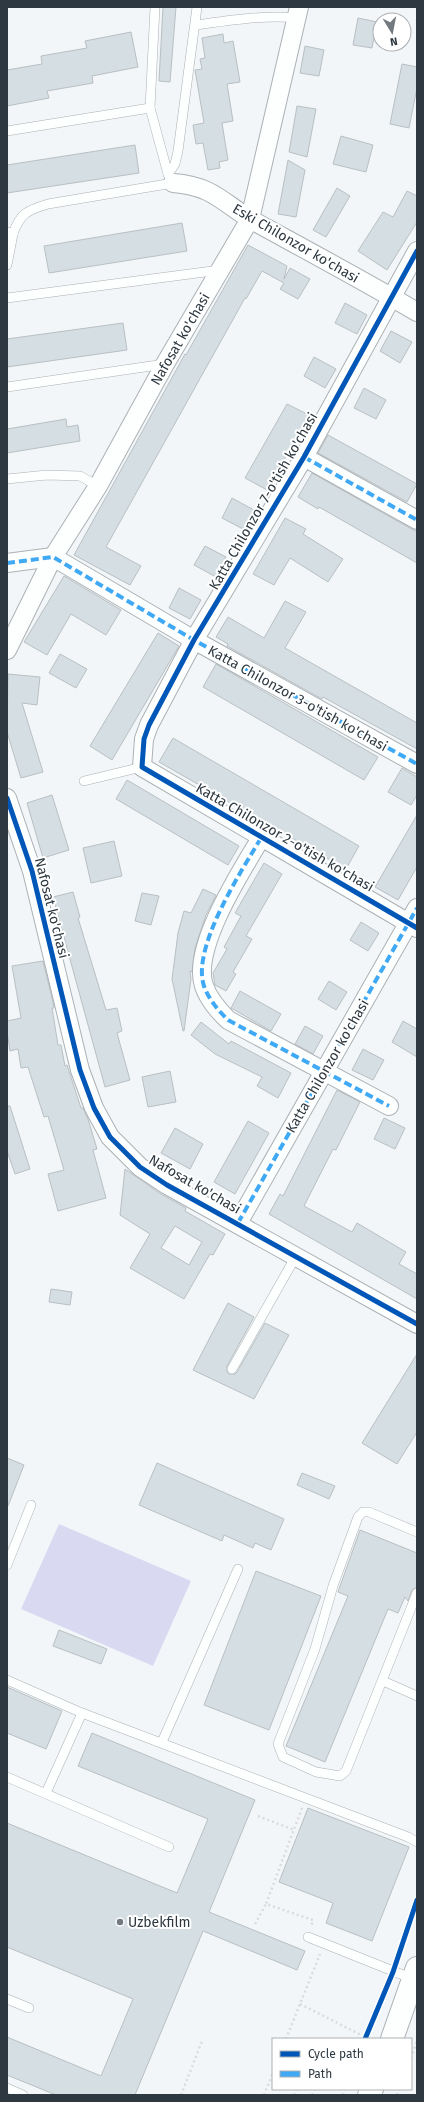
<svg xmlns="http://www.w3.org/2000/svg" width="424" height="2102" font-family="'Fira Sans',sans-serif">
<rect width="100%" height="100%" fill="#f3f6f8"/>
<path fill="#d9daf2" d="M59 1524 191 1581 153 1666 21 1609Z"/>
<g fill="#d4dee3" stroke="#b9c0c3" fill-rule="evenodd">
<path d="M163 7H176L170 82 159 81Z"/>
<path d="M358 18 377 22 372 48 353 45Z"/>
<path d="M131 32 138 67 92 76 93 83 47 91 49 98 7 106V70L42 64 41 56 87 48 85 41Z"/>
<path d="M223 34 224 43 233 41 240 82 227 84 233 121 222 123 228 160 219 162 220 168 208 170 203 143 196 144 193 125 204 123 195 70 202 69 200 59 205 58 202 38Z"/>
<path d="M305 46 324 50 319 76 300 73Z"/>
<path d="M402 64 417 67V88L409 128 390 124Z"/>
<path d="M297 106 316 109 307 157 289 152Z"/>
<path d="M341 136 373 145 366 172 333 164Z"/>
<path d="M135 145 139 173 7 193V165Z"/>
<path d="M288 160 305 170 296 217 278 214Z"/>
<path d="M337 188 350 196 326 237 313 230Z"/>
<path d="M407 191 417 196V222L387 270 358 251 383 212 393 217Z"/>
<path d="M182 223 187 251 49 273 44 246Z"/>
<path d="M248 245 287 266 284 279 290 268 310 279 298 299 280 289 284 283 262 271 246 299 245 298 106 547 141 566 130 585 74 555 185 354 186 355Z"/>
<path d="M345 303 367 315 357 334 335 323Z"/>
<path d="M123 323 127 350 7 367V339Z"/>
<path d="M391 331 412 342 400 363 380 351Z"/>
<path d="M314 357 336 369 325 388 304 376Z"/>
<path d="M364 388 386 400 376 419 354 408Z"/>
<path d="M287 404 309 415 267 490 245 478Z"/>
<path d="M66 419 67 427 78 425 80 441 7 453V429Z"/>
<path d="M328 435 417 484 407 502 318 453Z"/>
<path d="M312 473 417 532V563L319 507 318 509 298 497Z"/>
<path d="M232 498 254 510 243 529 222 518Z"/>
<path d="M285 518 306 529 303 534 343 559 328 582 290 558 274 585 253 574Z"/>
<path d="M205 546 226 557 216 577 194 565Z"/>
<path d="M64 576 121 610 106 635 71 614 47 655 24 642Z"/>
<path d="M179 588 201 600 190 619 169 608Z"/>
<path d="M285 601 306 612 285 648 417 723V749L323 697 322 699 227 646 228 644 216 637 228 617 264 638Z"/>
<path d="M158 633 179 646 112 760 90 746Z"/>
<path d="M60 654 87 669 76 688 49 673Z"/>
<path d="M216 664 378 757 364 780 203 687Z"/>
<path d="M8 674 40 677 37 705 22 703 43 772 21 778 7 732Z"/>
<path d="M173 738 359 846 346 869 159 762Z"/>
<path d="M402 768 417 777V795L411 805 388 792Z"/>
<path d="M127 780 239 846 228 865 116 799Z"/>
<path d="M52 795 69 850 43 858 27 803Z"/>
<path d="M417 815V867L398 900 375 887Z"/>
<path d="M114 841 122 876 91 883 83 848Z"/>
<path d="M264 863 282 874 246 936 252 939 233 972 236 974 226 991 215 985 213 973 227 949 224 947 241 916 235 913Z"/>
<path d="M203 889 216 895 206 915 195 948 192 972 190 971 191 979 184 1031H183L172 979 178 933 184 911 191 913Z"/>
<path d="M73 892 80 917 78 918 106 1010 117 1008 122 1031 117 1033 130 1080 105 1087 53 897Z"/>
<path d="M142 893 159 896 151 925 135 921Z"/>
<path d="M361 922 379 933 368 951 350 940Z"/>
<path d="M43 961 53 1002 54 1008H52L58 1045H61L65 1066 67 1065 81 1108H83L88 1119 97 1149 93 1150 106 1198 58 1211 48 1174 64 1170 48 1116 44 1117 28 1067 21 1068 18 1049 10 1051 7 1032V1021L21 1018 12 966Z"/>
<path d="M329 981 347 992 336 1010 318 999Z"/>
<path d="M240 991 281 1014 271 1031 231 1008Z"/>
<path d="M403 1021 417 1029V1057L392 1042Z"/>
<path d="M201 1022 229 1044 231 1041 291 1073 278 1098 257 1086 262 1077 215 1054 191 1035Z"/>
<path d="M305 1026 323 1036 313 1054 295 1044Z"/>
<path d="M363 1049 384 1060 373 1080 352 1070Z"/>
<path d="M170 1071 176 1102 148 1107 142 1077Z"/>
<path d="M337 1090 360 1102 336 1150 333 1149 304 1206 352 1232 357 1223 406 1252 399 1264 417 1274V1299L269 1214 280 1194 283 1196Z"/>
<path d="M7 1106H10L30 1169 15 1174 7 1151Z"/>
<path d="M384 1118 405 1128 395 1149 374 1139Z"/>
<path d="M248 1121 269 1133 235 1194 214 1182Z"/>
<path d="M175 1128 203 1144 190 1169 161 1153Z"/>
<path d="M125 1169 161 1194 186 1208 185 1211 225 1234 213 1255 210 1254 184 1299 130 1268 150 1234 120 1215ZM175 1226 202 1242 189 1265 161 1248Z"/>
<path d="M51 1289 72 1292 70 1305 49 1302Z"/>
<path d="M228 1303 254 1317 227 1366V1372L229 1374H235L237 1372 265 1323 289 1335 254 1399 193 1370Z"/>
<path d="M417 1354V1432L397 1464 362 1443Z"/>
<path d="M7 1458 24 1465 8 1506H7Z"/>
<path d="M157 1463 284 1519 271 1550 255 1543 253 1548 224 1535 222 1541 139 1505Z"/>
<path d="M302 1473 335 1486 329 1499 297 1485Z"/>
<path d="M360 1530 417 1553V1587L412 1590 408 1601 405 1597 398 1613 388 1609 325 1762 286 1746 348 1596 338 1592Z"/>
<path d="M256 1571 321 1596 269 1730 204 1705Z"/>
<path d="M59 1630 107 1649 101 1664 53 1646Z"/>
<path d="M7 1687 62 1711 46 1749 7 1733Z"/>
<path d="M92 1733 255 1800 209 1912 305 1951 297 1970 203 1931 135 2095H56L7 2075V2037L101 2076 133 1999 7 1947V1823L177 1893 208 1819 78 1766Z"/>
<path d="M308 1808 409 1847 372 1941 326 1923 333 1903 279 1882Z"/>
</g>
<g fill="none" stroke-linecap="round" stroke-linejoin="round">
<defs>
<g id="service">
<path d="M196 25C230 20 263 15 298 18"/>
<path d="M150 108 155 7"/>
<path d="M7 131 150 108 168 174 173 183 48 204C28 210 20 213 13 234L7 232"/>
<path d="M168 174 175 164 178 151 197 7"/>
<path d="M7 265 13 234"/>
<path d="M7 298 220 270"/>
<path d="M7 387 165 364"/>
<path d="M7 479 47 475 80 476 98 486"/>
<path d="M84 781 142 767"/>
<path d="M232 1369 296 1256"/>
<path d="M417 1532 369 1512H363L358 1517 333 1586 315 1649 278 1744 283 1757 316 1772 340 1776 346 1771 417 1593"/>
<path d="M7 1565 31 1505"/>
<path d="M7 1680 82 1713 408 1837 417 1842"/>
<path d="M383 1681 417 1696"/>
<path d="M162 1742 238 1569"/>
<path d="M7 1777 169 1847"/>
<path d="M46 1793 82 1713"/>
<path d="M308 1937 413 1979"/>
<path d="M7 1999 29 2008"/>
<path d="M7 2088 23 2095"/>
</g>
<g id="minor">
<path d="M173 183C215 186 224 205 257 223 310 252 364 281 417 312"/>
<path d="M417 251 304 457 194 640 149 725 144 739 142 767 417 928"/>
<path d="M304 457 417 520"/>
<path d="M7 563 53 557 194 640 417 764"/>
<path d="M7 650 53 557 98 486 165 364 250 219 299 7"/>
<path d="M7 798 32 871 80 1070 94 1108 110 1137 140 1167 167 1185 417 1324"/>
<path d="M261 838C242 870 191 948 204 986 209 1000 218 1010 228 1020L389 1106"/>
<path d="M238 1223 417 908"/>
</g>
<g id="secondary">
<path d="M392 2039 417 1968"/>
<path d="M369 2095 372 2089"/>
</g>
</defs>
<use href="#service" stroke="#abb1b5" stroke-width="10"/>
<use href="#minor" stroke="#abb1b5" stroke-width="20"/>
<use href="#secondary" stroke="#abb1b5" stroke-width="24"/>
<g stroke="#dadbdc" stroke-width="2.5" stroke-dasharray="2 3" stroke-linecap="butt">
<path d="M302 1808 266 1904 313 1920 311 1927"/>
<path d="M258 1816 294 1830"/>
<path d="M255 1924 266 1904"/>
<path d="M397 1960 417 1900"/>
<path d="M300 2004 369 2039"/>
<path d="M286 2039 320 1954"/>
<path d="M365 2039 389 1982"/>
<path d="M411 2058 417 2041"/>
<path d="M181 2095 202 2041"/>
<path d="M264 2095 273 2073"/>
<path d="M294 2095 297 2089"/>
<path d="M312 2095 315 2089"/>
<path d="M343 2095 345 2089"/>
<path d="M397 2095 399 2089"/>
</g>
<use href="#service" stroke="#fdfefe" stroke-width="9"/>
<use href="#minor" stroke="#fdfefe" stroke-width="18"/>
<use href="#secondary" stroke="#fdfefe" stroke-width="22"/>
<g stroke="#3fa9f5" stroke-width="4" stroke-dasharray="8 4" stroke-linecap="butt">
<path d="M304 457 417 520"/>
<path d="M7 563 53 557 194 640 417 764"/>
<path d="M261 838C242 870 191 948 204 986 209 1000 218 1010 228 1020L389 1106"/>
<path d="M238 1223 417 908"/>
</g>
<defs>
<g id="cycleway">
<path d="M417 251 304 457 194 640 149 725 144 739 142 767 417 928"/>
<path d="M7 798 32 871 80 1070 94 1108 110 1137 140 1167 167 1185 417 1324"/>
<path d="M365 2039 393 1972 417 1900"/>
</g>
</defs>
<use href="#cycleway" stroke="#fff" stroke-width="8"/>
<use href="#cycleway" stroke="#0057b8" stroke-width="5"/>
</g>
<circle fill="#727a80" stroke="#fff" stroke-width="1.5" cx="120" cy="1922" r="4"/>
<g text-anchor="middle" stroke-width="4" stroke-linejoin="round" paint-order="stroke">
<g font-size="14" fill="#2d3840" stroke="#fff">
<text transform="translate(296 243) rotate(30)" y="5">Eski Chilonzor ko'chasi</text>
<text transform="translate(180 339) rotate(-60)" y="5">Nafosat ko'chasi</text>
<text transform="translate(263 501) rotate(-60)" y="5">Katta Chilonzor 7-o'tish ko'chasi</text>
<text transform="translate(298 698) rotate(29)" y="5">Katta Chilonzor 3-o'tish ko'chasi</text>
<text transform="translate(285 837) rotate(30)" y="5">Katta Chilonzor 2-o'tish ko'chasi</text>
<text transform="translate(52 908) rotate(76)" y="5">Nafosat ko'chasi</text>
<text transform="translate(327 1066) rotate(-60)" y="5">Katta Chilonzor ko'chasi</text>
<text transform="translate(195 1184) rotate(30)" y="5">Nafosat ko'chasi</text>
</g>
<g font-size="14" fill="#2d3840" stroke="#fff" text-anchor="start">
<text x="128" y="1927">Uzbekfilm</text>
</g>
</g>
<rect width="424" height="2102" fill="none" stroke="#2d3840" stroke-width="16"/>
<rect x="272" y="2038" width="140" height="52" fill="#ffffff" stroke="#abafb3"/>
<rect x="280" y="2051" width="20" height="6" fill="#0057b8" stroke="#abafb3"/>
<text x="308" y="2058" font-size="12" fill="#2d3840">Cycle path</text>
<rect x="280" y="2071" width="20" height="6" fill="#3fa9f5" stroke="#abafb3"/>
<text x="308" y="2078" font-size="12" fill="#2d3840">Path</text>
<g transform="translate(392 32) rotate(170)"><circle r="19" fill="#ffffff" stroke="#abafb3"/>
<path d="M0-3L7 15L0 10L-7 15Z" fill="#727a80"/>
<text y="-6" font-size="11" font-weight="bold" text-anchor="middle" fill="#2d3840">N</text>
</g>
</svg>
